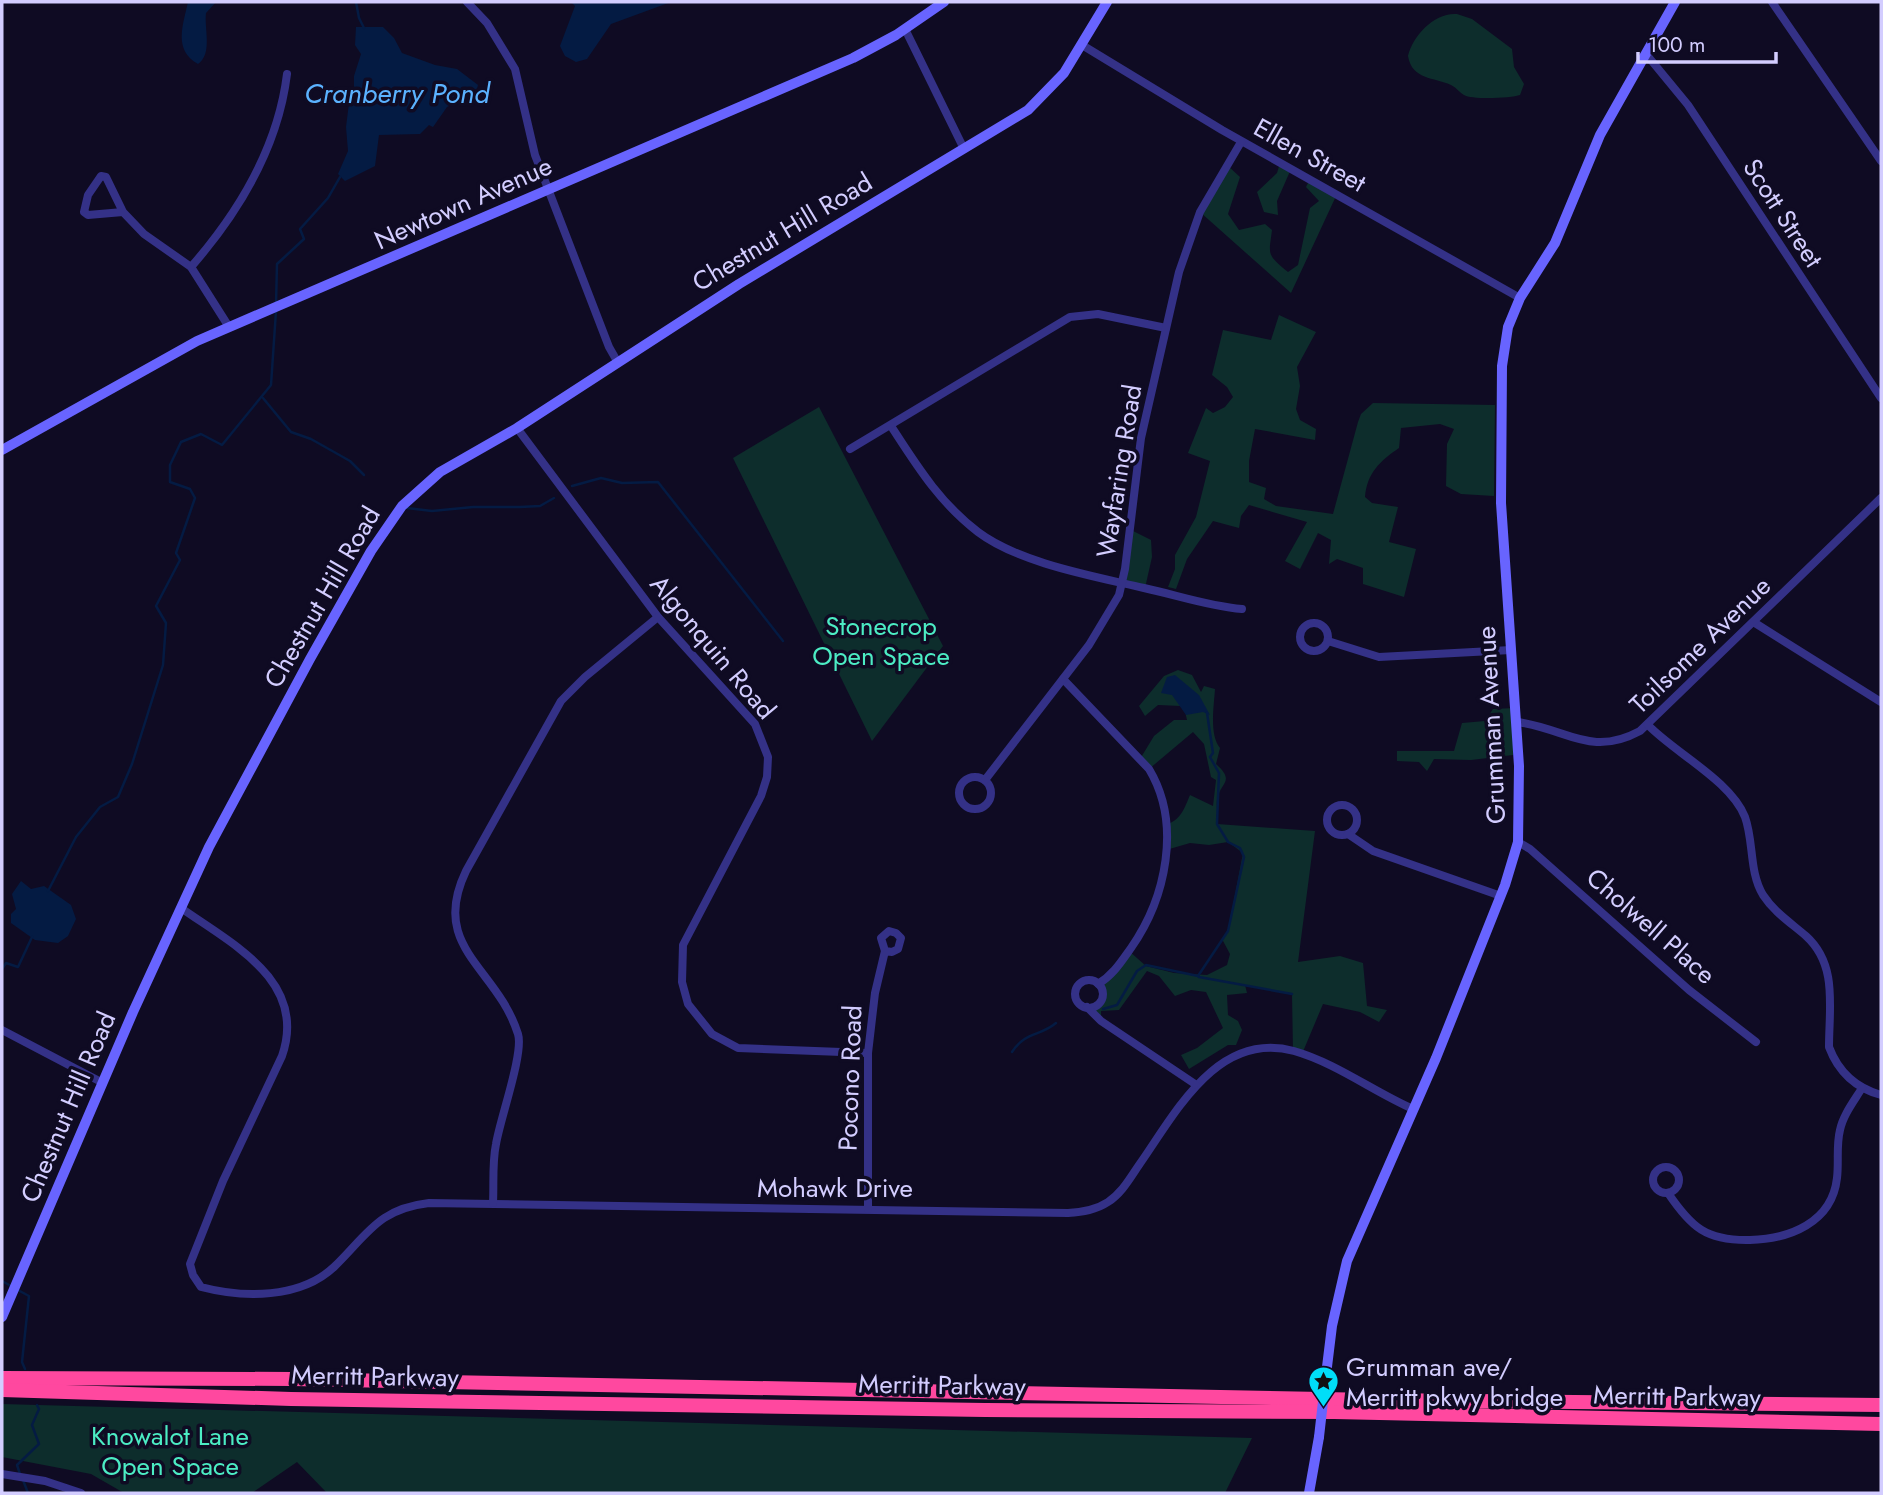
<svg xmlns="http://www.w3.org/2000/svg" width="1883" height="1495" font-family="Jost,sans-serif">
<rect width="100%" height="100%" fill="#0f0b23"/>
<g fill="#0d2d2c">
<path d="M1457 14 1472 19 1512 49 1514 67 1524 84 1520 95C1512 98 1472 100 1464 95 1460 93 1457 88 1451 85 1434 77 1412 80 1408 56 1413 35 1435 12 1457 14Z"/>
<path d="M1280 163 1291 169 1277 201 1278 215 1264 212 1257 192 1277 173Z"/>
<path d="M1227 165 1240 177 1228 214 1239 230 1265 224 1272 230C1269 255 1266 254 1288 272L1298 265 1310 208 1319 201 1306 187 1310 179 1337 194 1291 293 1200 212Z"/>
<path d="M1279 315 1316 332 1297 367 1300 386 1296 409 1300 420 1316 429 1315 440 1255 429 1249 461V482L1266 488 1264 499 1276 506 1333 514 1358 422 1361 414 1373 403 1495 405 1494 496 1461 494 1446 486 1447 444 1454 429 1440 424 1401 428 1399 448C1380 461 1367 473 1365 497L1372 503 1398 507 1389 542 1416 549 1404 597 1363 584V568L1337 559 1329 564 1331 540 1318 533 1300 569 1285 561 1307 522 1249 505 1241 516 1239 528 1213 521 1187 559 1176 589 1168 587 1175 569V555L1196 517 1210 461 1188 453 1206 408 1213 413 1225 407 1233 397 1227 387 1212 375 1223 330 1271 340Z"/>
<path d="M819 407 943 646 872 741 733 458Z"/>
<path d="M1129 529 1151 540 1152 557 1145 588 1123 583Z"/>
<path d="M1178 670 1192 675 1201 692 1204 686 1215 689C1214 706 1209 734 1220 748L1216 764C1236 782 1220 782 1217 800 1216 808 1219 816 1217 824L1315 831 1298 962 1340 956 1363 963 1367 1006 1387 1010 1379 1022 1360 1012 1323 1004 1302 1054 1293 1051 1292 994 1245 985 1247 993 1227 995 1228 1015 1238 1021 1242 1030 1236 1045H1228L1189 1069 1181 1055 1197 1048 1223 1028 1206 992 1191 990 1175 996 1159 976 1147 971 1119 1010 1101 1011V1021L1092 1007 1102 997 1098 984 1129 951 1146 966 1174 973 1207 975 1227 965 1230 954 1222 939 1228 931 1243 853 1228 842 1209 845 1190 843 1166 850V824C1180 822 1185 807 1190 795L1213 806 1216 780 1211 777 1204 744 1193 732 1149 769 1140 759 1154 736 1174 720H1187L1185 711 1181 706 1158 705 1145 716 1139 706 1164 676Z"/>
<path d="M1515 708 1513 755 1471 760 1434 759 1427 771 1419 762 1397 761V751H1454L1462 723 1485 721 1493 709Z"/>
<path d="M2 1404 1252 1438 1225 1493H327L297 1462 252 1493H124L91 1474 2 1457Z"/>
</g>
<g fill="#041b43">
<path d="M188 2H216L206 13C204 28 213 54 198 64 173 50 183 25 188 2Z"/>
<path d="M571 2H671L611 24 587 59 576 62 565 56 560 46 575 6Z"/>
<path d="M356 27H383L394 38 402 53 435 65 457 69 478 85 477 89 463 94 461 100 447 107 433 127 429 125 420 134 379 135 375 166 345 181 338 174 348 151 346 127 350 95 354 92V76L361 54 355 45Z"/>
<path d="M1175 675 1199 695 1210 715 1203 712 1186 715 1172 695 1161 693 1167 677Z"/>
<path d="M21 881 31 889 44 886 71 905 76 919 68 936 58 943 35 940 11 923V914L16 909 12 894Z"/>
</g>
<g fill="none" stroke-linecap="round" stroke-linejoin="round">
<g stroke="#041b43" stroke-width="2.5">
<path d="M356 2 359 18 364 28"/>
<path d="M276 304 277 264 304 239 300 229 328 198 340 177"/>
<path d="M263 398 291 432 311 439 350 461 364 475"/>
<path d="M572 486 601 478 622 483 658 482 783 641"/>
<path d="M407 508 432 511 473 507H520L540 506 554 498"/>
<path d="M48 891 76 837 100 807 118 797 132 764 163 665 166 623 156 606 180 560 176 553 195 498 190 489 170 482V465L181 442 201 434 222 445 271 385 276 311"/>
<path d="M2 969 6 963 18 967 32 937"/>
<path d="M1199 977 1292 994"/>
<path d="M1103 1009 1117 1005 1137 971 1146 965 1198 976 1228 931 1244 857 1240 848 1228 842 1217 824 1219 773 1210 757 1213 753 1207 713"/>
<path d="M1012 1052C1026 1031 1039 1037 1056 1023"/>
<path d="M2 1281 11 1286"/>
<path d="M16 1289 29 1296 22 1362 25 1369"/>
<path d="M20 1474 17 1465 39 1444 32 1425 39 1409 37 1405"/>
<path d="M23 1480 28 1493"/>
</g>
<g stroke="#343187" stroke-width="8">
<path d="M467 2 487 23 515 69 535 155 609 347 617 361"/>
<path d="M1772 2 1881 161"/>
<path d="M905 29 964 149"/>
<path d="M1082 45 1222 130 1520 298"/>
<path d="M1646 54 1688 105 1881 398"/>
<path d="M123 212 106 177 101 176 88 195 84 212 88 215 123 212 144 234 191 267 229 327"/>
<path d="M191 267C239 212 278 148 287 74"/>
<path d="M891 426C917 466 939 502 978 532 1019 563 1093 576 1144 588 1177 595 1208 606 1242 609"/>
<path d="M517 428 658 617 755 724 768 757 767 777 761 796 683 945 682 982 688 1004 712 1034 738 1048 868 1053"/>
<path d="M850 449 1070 317 1098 314 1166 328"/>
<circle cx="1314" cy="637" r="14"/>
<path d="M1755 623 1881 702"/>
<path d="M1328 641 1379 657 1511 650"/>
<path d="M1063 679 1149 769C1182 824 1166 898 1131 948 1121 962 1113 975 1098 984"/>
<path d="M1517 722C1566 728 1590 758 1640 731L1881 498"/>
<path d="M1648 725C1675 753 1731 781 1745 817 1754 842 1749 872 1763 895 1774 912 1791 923 1806 936 1838 965 1829 1007 1829 1047 1838 1071 1856 1088 1881 1095"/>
<circle cx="975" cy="793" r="16"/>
<path d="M985 780 1089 645 1119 595 1125 569 1141 438 1179 272 1200 212 1241 142"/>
<circle cx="1342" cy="820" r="15"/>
<path d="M1348 834 1373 851 1501 896"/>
<path d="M1518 842 1530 849 1689 990 1756 1042"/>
<path d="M181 908C232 944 308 981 282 1056L223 1181 190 1264 193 1275 201 1287C243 1298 300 1299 334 1267 368 1234 378 1209 429 1203L1068 1213C1083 1212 1096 1210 1108 1202 1122 1193 1130 1178 1139 1165 1175 1114 1217 1030 1294 1051 1336 1063 1374 1092 1413 1109"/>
<circle cx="1089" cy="994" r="14"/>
<path d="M1087 1007 1101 1021 1195 1084"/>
<path d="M2 1030 103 1083"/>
<circle cx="1666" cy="1180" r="13"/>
<path d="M1668 1193C1691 1227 1706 1241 1750 1240 1789 1239 1832 1223 1837 1178 1839 1162 1836 1146 1840 1130 1843 1115 1854 1101 1862 1088"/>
<path d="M493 1203C494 1184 492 1163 496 1144 500 1119 524 1053 518 1034 497 967 429 948 466 871L561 701 585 677 658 617"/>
<path d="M868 1209V1053L875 993 885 951 881 938 889 931 896 933 901 938 898 949 892 952 885 951"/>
<path d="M2 1474 45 1481 81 1493"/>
</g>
<g stroke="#6864ff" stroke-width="10">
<path d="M2 450 197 341 853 58 896 35 944 2"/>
<path d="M2 1317 133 1012 209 847 310 659 371 551 402 506 440 472 517 428 739 284 1028 110 1064 73 1107 2"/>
<path d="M1326 1375 1332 1326 1347 1261 1436 1058 1505 885 1518 842 1519 766 1501 503 1502 366 1508 327 1520 298 1555 243 1600 135 1675 2"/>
<path d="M1309 1493 1319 1437"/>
</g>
<g stroke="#ff489f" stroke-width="14">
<path d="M2 1378 292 1379 1375 1400 1881 1405"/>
<path d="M2 1390 291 1399 985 1410 1334 1412 1881 1424"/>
</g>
<path stroke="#6864ff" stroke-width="10" d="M1319 1437 1326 1375"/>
</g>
<defs>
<symbol id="sight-pin" viewBox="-11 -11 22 30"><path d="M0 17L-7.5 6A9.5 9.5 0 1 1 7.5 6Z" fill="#00def8" stroke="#0f0b23"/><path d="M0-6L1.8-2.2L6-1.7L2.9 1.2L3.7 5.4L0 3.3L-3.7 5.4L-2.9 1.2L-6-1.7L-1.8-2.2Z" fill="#111"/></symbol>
</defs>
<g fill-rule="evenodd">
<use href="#sight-pin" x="1306" y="1364" width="35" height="47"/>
</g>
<g text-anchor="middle" stroke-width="7" stroke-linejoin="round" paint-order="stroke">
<g font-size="26" fill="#d3cdff" stroke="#0f0b23">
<text transform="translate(1310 155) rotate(29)" y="9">Ellen Street</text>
<text transform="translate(463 203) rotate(-24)" y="9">Newtown Avenue</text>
<text transform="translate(1783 213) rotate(57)" y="9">Scott Street</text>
<text transform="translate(782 232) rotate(-31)" y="9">Chestnut Hill Road</text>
<text transform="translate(1119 471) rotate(-81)" y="9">Wayfaring Road</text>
<text transform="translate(322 597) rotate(-60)" y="9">Chestnut Hill Road</text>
<text transform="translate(1700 645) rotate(-44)" y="9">Toilsome Avenue</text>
<text transform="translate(713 647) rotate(50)" y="9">Algonquin Road</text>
<text transform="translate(1491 725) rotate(-93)" y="9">Grumman Avenue</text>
<text transform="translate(1651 926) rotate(41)" y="9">Cholwell Place</text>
<text transform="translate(850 1078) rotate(-88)" y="9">Pocono Road</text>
<text transform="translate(68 1107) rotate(-67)" y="9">Chestnut Hill Road</text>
<text x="835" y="1197">Mohawk Drive</text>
<text transform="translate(375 1376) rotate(1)" y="9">Merritt Parkway</text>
<text transform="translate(942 1385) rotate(1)" y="9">Merritt Parkway</text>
<text transform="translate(1677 1396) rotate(1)" y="9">Merritt Parkway</text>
</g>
<g font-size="26" fill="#4cecc4" stroke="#0f0b23">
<text x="881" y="635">Stonecrop<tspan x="881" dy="30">Open Space</tspan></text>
<text x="170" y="1445">Knowalot Lane<tspan x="170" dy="30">Open Space</tspan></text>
</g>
<g font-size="26" fill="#d3cdff" stroke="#0f0b23" text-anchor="start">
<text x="1346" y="1376">Grumman ave/<tspan x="1346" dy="30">Merritt pkwy bridge</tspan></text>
</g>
<g font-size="28" font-style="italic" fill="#5bb2ff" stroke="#0f0b23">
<text x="397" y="103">Cranberry Pond</text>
</g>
</g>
<rect width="1883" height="1495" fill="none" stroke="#d3cdff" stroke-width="7"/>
<path d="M1638 52v10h138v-10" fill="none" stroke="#d3cdff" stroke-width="3.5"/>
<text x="1648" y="52" font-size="21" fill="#d3cdff" stroke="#0f0b23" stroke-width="5" paint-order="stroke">100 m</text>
</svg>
